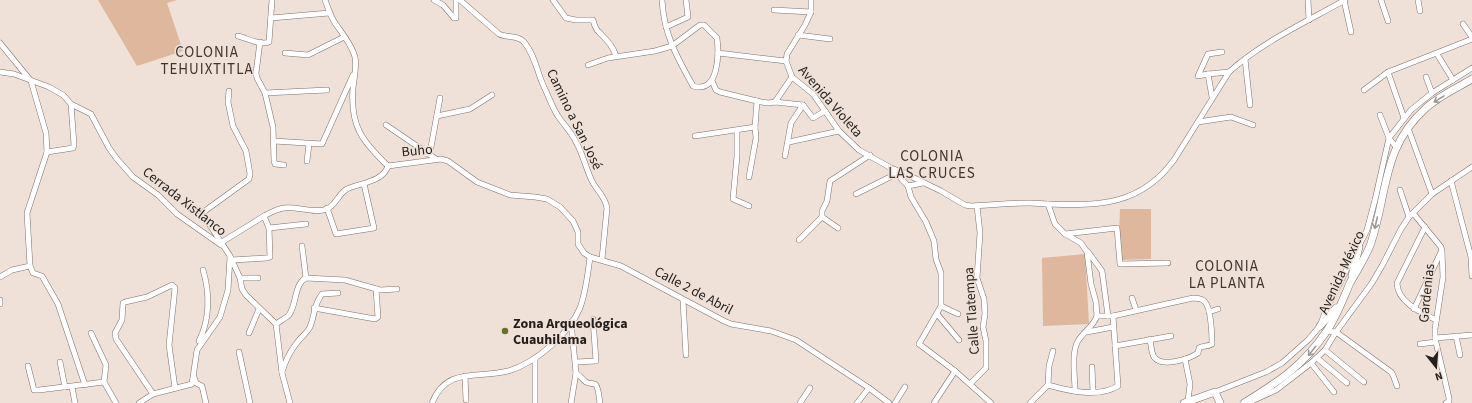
<svg xmlns="http://www.w3.org/2000/svg" width="1472" height="403" font-family="'Source Sans 3',sans-serif">
<rect width="100%" height="100%" fill="#efe1d8"/>
<g fill="#deb79d">
<path d="M98 0H177L167 3 183 51 137 66Z"/>
<path d="M1120 209H1151V259L1118 260Z"/>
<path d="M1085 254 1089 324 1043 326 1042 258Z"/>
</g>
<g fill="none" stroke-linecap="round" stroke-linejoin="round">
<defs>
<g id="street">
<path d="M325 0C328 8 330 15 335 23 342 33 352 45 355 57 357 67 354 78 353 88 350 126 362 141 388 166L441 159 448 161 477 182 510 195 535 197 547 199 560 207 573 221 578 232V244L584 253 590 257 621 266 724 321 731 324 771 331 796 340 869 388 889 403"/>
<path d="M434 0 443 5 454 18H456V0"/>
<path d="M460 0 499 34C507 38 518 35 524 42 535 55 537 72 544 87 549 97 553 110 560 119 566 127 572 133 576 142 583 154 586 169 592 181 597 191 605 196 607 208L602 259"/>
<path d="M553 0 566 18 576 20H593C594 24 596 30 599 32 607 41 612 44 616 56"/>
<path d="M811 0V12L805 25 787 54 786 61 792 77 813 94 839 131 859 150 891 168 902 172 941 191 965 205 971 206C991 205 1010 203 1030 203 1036 203 1042 204 1048 204 1100 206 1141 205 1174 160L1229 72C1262 42 1306 22 1345 0"/>
<path d="M1308 0 1309 20"/>
<path d="M1344 0 1351 32"/>
<path d="M1381 0 1388 21"/>
<path d="M1418 0 1420 11"/>
<path d="M774 10 811 12"/>
<path d="M271 18 329 13"/>
<path d="M1463 24 1472 37"/>
<path d="M666 27 688 17 686 0"/>
<path d="M798 35 830 39"/>
<path d="M238 36C247 38 260 46 269 42L272 0"/>
<path d="M260 42 256 73 257 78 265 93 273 127 274 161 275 164 284 165"/>
<path d="M0 43 31 81 46 133 47 152 27 213 30 266 12 270 0 277"/>
<path d="M285 53 308 55 344 37"/>
<path d="M718 53 786 61"/>
<path d="M1437 54 1453 80"/>
<path d="M1245 59 1250 105"/>
<path d="M588 65 608 58 655 51 672 46 700 25H704L717 38C719 54 719 94 693 86 677 57 664 35 662 0"/>
<path d="M0 72 14 74 49 87 63 95 71 104 91 114 109 148 117 159 133 177 158 195 177 214 221 245"/>
<path d="M1388 72 1404 118"/>
<path d="M1208 74 1229 72"/>
<path d="M1426 77 1432 93"/>
<path d="M712 81 716 90 720 92 761 102 768 103 775 102 803 105 813 118 825 111"/>
<path d="M1364 90 1388 72 1472 39"/>
<path d="M229 91 228 102 233 126 246 151 250 174 249 179 202 213 230 256 240 278 242 289 246 295 276 324 282 373 290 403"/>
<path d="M265 93 327 90"/>
<path d="M1212 97 1208 74 1198 76 1208 54 1222 52"/>
<path d="M775 102 792 77"/>
<path d="M1380 115 1389 138 1396 147"/>
<path d="M437 116 470 109 492 95"/>
<path d="M1198 122 1231 117 1253 125"/>
<path d="M386 125 436 159"/>
<path d="M1408 128 1432 194"/>
<path d="M737 130V156L733 199 749 206"/>
<path d="M695 136 755 127"/>
<path d="M274 141 322 144 353 75"/>
<path d="M789 142 839 131"/>
<path d="M47 152 73 148 74 145 71 104"/>
<path d="M427 154 431 147 440 98"/>
<path d="M785 156 791 123 803 105"/>
<path d="M307 161 309 144"/>
<path d="M892 169 908 186 911 197 926 222 934 241 936 259 941 273V306L919 344 955 371 991 403"/>
<path d="M749 177 756 138 755 127 757 101"/>
<path d="M1451 181 1471 257 1472 276"/>
<path d="M908 186 923 183"/>
<path d="M1400 190 1409 217"/>
<path d="M856 194 896 174"/>
<path d="M1048 204 1055 224 1065 234 1081 243 1087 252 1091 284 1096 302 1097 316H1113L1193 298C1197 298 1202 298 1205 302 1211 308 1212 334 1212 344 1208 347 1203 345 1199 348L1198 353C1189 359 1162 368 1154 357 1151 352 1151 344 1150 339"/>
<path d="M327 208 336 234 374 228 364 184"/>
<path d="M1413 213 1441 247 1442 251 1443 277 1435 329V338L1449 398V401L1446 403"/>
<path d="M822 217V211L827 201 830 181 870 155"/>
<path d="M1425 227 1397 283C1397 302 1422 313 1436 320"/>
<path d="M269 228 306 224"/>
<path d="M1065 234 1117 228 1120 264 1168 263"/>
<path d="M799 240 822 217 838 228"/>
<path d="M222 242 264 216"/>
<path d="M302 246 306 278"/>
<path d="M1088 252 1102 271 1108 316"/>
<path d="M232 260 267 258 270 257 269 228 264 216C270 213 276 209 284 208 297 206 314 214 327 209 336 205 339 193 347 189 360 183 383 182 388 166"/>
<path d="M30 266 33 273 42 276 58 304 85 385"/>
<path d="M240 278H258"/>
<path d="M1132 298 1136 310"/>
<path d="M0 300V304"/>
<path d="M683 300 686 355"/>
<path d="M941 306 958 314"/>
<path d="M314 308 375 319 378 317 376 289"/>
<path d="M1414 309 1441 252"/>
<path d="M1209 312 1218 309"/>
<path d="M937 314 959 340"/>
<path d="M276 324C280 321 286 318 289 315 297 304 294 284 306 278L345 280 380 290 397 289"/>
<path d="M1327 331 1336 332 1391 372 1393 375 1397 386"/>
<path d="M1087 332 1113 327"/>
<path d="M249 333 259 309"/>
<path d="M1456 336 1460 355"/>
<path d="M1435 338 1472 335"/>
<path d="M199 341C210 319 210 293 203 270"/>
<path d="M1420 344 1435 342"/>
<path d="M1115 346 1171 336"/>
<path d="M1325 350 1364 382"/>
<path d="M239 352 250 403"/>
<path d="M535 358V403"/>
<path d="M1317 358 1347 383"/>
<path d="M1185 359 1190 384 1188 401"/>
<path d="M60 362 65 387"/>
<path d="M576 362 596 361 593 319"/>
<path d="M1311 363 1334 392"/>
<path d="M28 366 34 390H39L104 382 106 365 91 333"/>
<path d="M1092 367 1093 392"/>
<path d="M282 372C285 362 289 353 296 344 300 338 307 333 310 327 315 315 313 306 322 294L338 293"/>
<path d="M576 373C581 376 582 379 586 382 589 384 592 383 595 384 599 387 599 399 600 403"/>
<path d="M465 376 466 400"/>
<path d="M194 377 196 383 202 386 206 403"/>
<path d="M104 382 116 403"/>
<path d="M970 384 986 368V341L983 327 985 314 984 299 977 278 980 233 977 206"/>
<path d="M1048 385 1049 366 1053 351"/>
<path d="M72 387 75 403"/>
<path d="M1075 391C1075 378 1071 352 1078 341 1084 331 1093 327 1097 316"/>
<path d="M1215 392 1266 372 1282 363 1308 340 1320 326 1326 310 1367 230 1375 200 1389 138 1411 110 1432 93 1472 68"/>
<path d="M153 394 116 339 115 333 122 320 123 303 125 302 147 297 172 285 175 288 169 345 175 388"/>
<path d="M1252 401 1276 390 1311 363 1325 350 1336 332 1372 283 1383 264 1401 229 1409 217 1432 194 1472 167"/>
<path d="M139 403 153 394 192 384 197 350 220 317 228 290 230 257"/>
<path d="M432 403C447 366 478 379 508 371 536 363 569 334 580 308 586 291 588 274 590 257"/>
<path d="M571 403 576 373 571 322"/>
<path d="M800 403 810 388"/>
<path d="M857 403 869 388"/>
<path d="M895 403 905 387"/>
<path d="M934 403 955 371"/>
<path d="M1030 403 1048 385C1069 391 1098 398 1118 386L1113 316"/>
</g>
<g id="secondary">
<path d="M1352 276 1359 247"/>
<path d="M1320 326 1336 308"/>
<path d="M1184 403 1215 392 1220 403"/>
<path d="M1244 403C1278 382 1303 366 1326 332 1336 318 1343 299 1350 283 1357 270 1366 257 1371 243 1388 192 1382 147 1426 108 1439 96 1457 88 1472 79"/>
</g>
</defs>
<use href="#street" stroke="#7d716a" stroke-width="6"/>
<use href="#secondary" stroke="#7d716a" stroke-width="8"/>
<use href="#street" stroke="#fff" stroke-width="5"/>
<use href="#secondary" stroke="#fff" stroke-width="7"/>
</g>
<defs><path id="oneway-shaft" d="M-6 0H5M1.5-3L5.5 0L1.5 3" fill="none" stroke-width="1.6" stroke-linecap="round" stroke-linejoin="round"/></defs>
<g stroke="#9c9a99">
<use href="#oneway-shaft" transform="translate(1439 99) rotate(148)"/>
<use href="#oneway-shaft" transform="translate(1376 223) rotate(103)"/>
<use href="#oneway-shaft" transform="translate(1312 351) rotate(129)"/>
</g>
<circle fill="#68731d" stroke="#efe1d8" stroke-width="1.5" cx="505" cy="331" r="4"/>
<g text-anchor="middle" stroke-width="3" stroke-linejoin="round" paint-order="stroke">
<g font-size="14" fill="#241f1c" stroke="#efe1d8">
<text transform="translate(831 101) rotate(49)" y="5">Avenida Violeta</text>
<text transform="translate(575 119) rotate(64)" y="5">Camino a San José</text>
<text transform="translate(417 150) rotate(-6)" y="5">Buho</text>
<text transform="translate(185 201) rotate(38)" y="5">Cerrada Xistlanco</text>
<text transform="translate(1341 272) rotate(-65)" y="5">Avenida México</text>
<text transform="translate(694 290) rotate(28)" y="5">Calle 2 de Abril</text>
<text transform="translate(1426 293) rotate(-84)" y="5">Gardenias</text>
<text transform="translate(971 311) rotate(-94)" y="5">Calle Tlatempa</text>
</g>
<g font-size="14" font-weight="bold" fill="#241f1c" stroke="#efe1d8" text-anchor="start">
<text x="513" y="328">Zona Arqueológica<tspan x="513" dy="16">Cuauhilama</tspan></text>
</g>
<g font-size="15" letter-spacing="1" fill="#3f352e" stroke="#efe1d8">
<text x="207" y="57">COLONIA<tspan x="207" dy="17">TEHUIXTITLA</tspan></text>
<text x="932" y="161">COLONIA<tspan x="932" dy="17">LAS CRUCES</tspan></text>
<text x="1227" y="271">COLONIA<tspan x="1227" dy="17">LA PLANTA</tspan></text>
</g>
</g>
<g transform="translate(1436 367) rotate(163)" stroke="#efe1d8" stroke-width="3" paint-order="stroke">
<path d="M0-3L7 15L0 10L-7 15Z" fill="#241f1c"/>
<text y="-6" font-size="11" font-weight="bold" text-anchor="middle" fill="#241f1c">N</text>
</g>
</svg>
